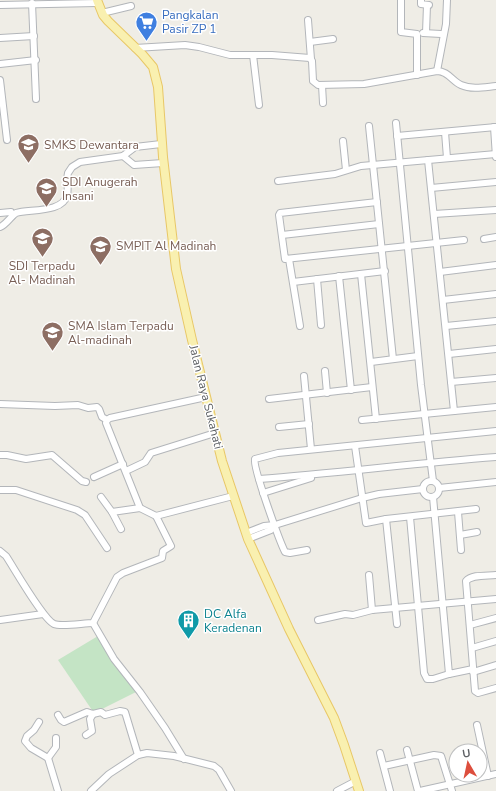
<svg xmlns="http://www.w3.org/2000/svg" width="496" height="791" font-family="'Nunito Sans',sans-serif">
<rect width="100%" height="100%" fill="#efede6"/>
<path fill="#c4e4c5" d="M98 636 138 691 94 713 58 660Z"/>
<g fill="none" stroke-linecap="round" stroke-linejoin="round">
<defs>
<g id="minor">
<path d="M401 0V32L417 34V75"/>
<path d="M421 0V4L429 5"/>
<path d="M32 3 36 99"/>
<path d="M0 5 97 3"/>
<path d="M102 13 131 6"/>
<path d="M308 20 311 59"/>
<path d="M423 33 441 34"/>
<path d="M426 33 427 5"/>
<path d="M0 38 34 36"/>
<path d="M310 42 333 39"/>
<path d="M135 48 185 45 199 47 230 55H272L310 58 312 61 313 81 318 85 364 84 437 71C448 71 452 81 461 85 472 90 485 87 496 86"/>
<path d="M253 55 259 105"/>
<path d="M0 64 36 60"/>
<path d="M437 71 446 24 447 0"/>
<path d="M0 80 7 140"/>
<path d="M322 85 323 103"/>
<path d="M396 123 421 385 433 481"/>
<path d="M369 126 393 359"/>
<path d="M494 127 496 157"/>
<path d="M445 132 447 158"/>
<path d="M397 136 496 127"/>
<path d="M343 141 346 170"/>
<path d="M123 156 134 165 163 163"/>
<path d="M428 160 454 411"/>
<path d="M278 181 335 174 361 166 496 154"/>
<path d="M431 188 496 182"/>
<path d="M377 202 280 213 279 215 285 259 464 240"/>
<path d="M0 213 11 212 12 216"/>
<path d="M434 214 496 210"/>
<path d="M0 227C7 224 10 217 16 213 30 209 63 213 67 195 69 188 66 180 68 173L72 167 80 162 123 156 135 147 161 144"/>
<path d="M282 235 379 224"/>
<path d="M484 239 496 237"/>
<path d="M289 259 300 326"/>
<path d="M440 272 496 265"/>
<path d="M361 274 376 419"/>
<path d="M339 276 351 390"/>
<path d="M317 279 321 325"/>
<path d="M293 282 385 271"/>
<path d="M443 300 496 294"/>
<path d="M446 326 496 321"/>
<path d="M449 354 496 349"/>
<path d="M371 362 418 356"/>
<path d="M325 371 327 393"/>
<path d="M304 376 311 449"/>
<path d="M451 382 496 378"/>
<path d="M269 399 372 387"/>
<path d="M0 404 55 406 78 405 88 408 97 407 99 409 102 417 107 420"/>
<path d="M362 420 496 407"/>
<path d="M279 427 309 424"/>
<path d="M355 446 366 523 386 519 476 509"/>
<path d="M0 455H7L26 459 52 455 82 481 86 482"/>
<path d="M126 471 145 462 151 453 215 433"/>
<path d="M94 477 123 464"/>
<path d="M259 479C338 473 417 463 496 457"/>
<circle cx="431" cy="489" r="8"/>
<path d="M439 488 496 482"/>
<path d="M0 490H16L77 510 85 515 107 548"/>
<path d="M263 493 311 478"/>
<path d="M101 497 112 512"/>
<path d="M433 497 449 674 473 669"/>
<path d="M458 512 461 550"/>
<path d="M156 516 233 496"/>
<path d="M410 517 424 673 427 679H433L449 674"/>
<path d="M386 519 397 624"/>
<path d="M121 529 112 512 140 508"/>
<path d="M246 533 264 526 275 525 362 498 379 494 423 489"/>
<path d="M460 535 477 532"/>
<path d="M248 539 271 530 275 525"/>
<path d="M307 550 290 553 285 552C280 542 252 466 255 459L278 453 496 431"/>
<path d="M0 551 6 556C14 568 43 619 54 624 61 627 84 623 93 623L117 577 123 573 162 558 163 551 171 546 156 516 140 508 106 423 107 420 110 418 206 397"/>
<path d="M369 575 372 610"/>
<path d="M496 575C487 576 472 574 466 581L475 691 478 693 496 688"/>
<path d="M0 620 43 614"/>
<path d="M318 620 345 614 353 615 372 610 496 599"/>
<path d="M93 623 114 659 140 692 165 728 184 759"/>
<path d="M470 625 496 618"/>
<path d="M472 648 496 641"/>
<path d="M473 672 496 665"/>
<path d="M58 715 61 720 64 722 87 712 93 714 101 712 105 715 120 711 125 712 138 755"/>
<path d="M39 722 34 730 27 736 25 741 31 748 48 758 58 791"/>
<path d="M477 725 488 776"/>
<path d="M86 735 92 731 90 719 93 714"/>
<path d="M407 750 418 791"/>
<path d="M380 753 390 791"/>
<path d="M48 758 56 747V738"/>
<path d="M384 766 434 755 441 756 452 791"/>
<path d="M91 791 109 774 138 755 147 753 174 756 214 766 219 770 231 791"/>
<path d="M337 791 356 781"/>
<path d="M420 791 496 774"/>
</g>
<path id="major" d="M97 0 103 15 108 21 142 54 153 67 158 87 163 157 176 269 192 340 222 461 248 539 289 629 334 718 344 745 359 791"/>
</defs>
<use href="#minor" stroke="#b3b6ba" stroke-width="8"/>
<use href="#major" stroke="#e8c766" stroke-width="10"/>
<use href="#minor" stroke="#fff" stroke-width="6"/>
<use href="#major" stroke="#f9f0b0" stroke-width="8"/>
</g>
<defs>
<symbol id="supermarket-pin" viewBox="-11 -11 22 30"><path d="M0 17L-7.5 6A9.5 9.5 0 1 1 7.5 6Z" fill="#3f7fe0" stroke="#fff"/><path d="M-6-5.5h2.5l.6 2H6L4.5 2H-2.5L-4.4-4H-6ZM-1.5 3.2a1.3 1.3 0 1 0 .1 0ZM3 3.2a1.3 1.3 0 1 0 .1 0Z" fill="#fff"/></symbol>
<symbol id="school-pin" viewBox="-11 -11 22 30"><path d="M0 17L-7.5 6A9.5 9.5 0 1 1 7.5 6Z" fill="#8d6e63" stroke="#fff"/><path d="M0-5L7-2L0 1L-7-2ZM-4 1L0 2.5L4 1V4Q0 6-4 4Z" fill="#fff"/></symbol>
<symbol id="building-pin" viewBox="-11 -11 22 30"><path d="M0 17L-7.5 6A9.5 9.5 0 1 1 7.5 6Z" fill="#0f9aa8" stroke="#fff"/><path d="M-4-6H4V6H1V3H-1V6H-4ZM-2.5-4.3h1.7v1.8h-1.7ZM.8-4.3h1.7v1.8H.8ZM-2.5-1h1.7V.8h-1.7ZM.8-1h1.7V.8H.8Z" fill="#fff"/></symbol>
</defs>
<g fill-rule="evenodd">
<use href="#supermarket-pin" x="134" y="10" width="25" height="34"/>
<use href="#school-pin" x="16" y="132" width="25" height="34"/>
<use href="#school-pin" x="34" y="176" width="25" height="34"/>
<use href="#school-pin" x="30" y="226" width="25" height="34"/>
<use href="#school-pin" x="88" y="234" width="25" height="34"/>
<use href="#school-pin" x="40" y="320" width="25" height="34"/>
<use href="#building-pin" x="176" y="608" width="25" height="34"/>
</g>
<g text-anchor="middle" stroke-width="3" stroke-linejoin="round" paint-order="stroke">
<g font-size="12" fill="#366cbe" stroke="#fff" text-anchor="start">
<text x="162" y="19">Pangkalan<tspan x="162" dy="14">Pasir ZP 1</tspan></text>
</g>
<g font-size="12" fill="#785e54" stroke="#fff" text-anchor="start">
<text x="44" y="149">SMKS Dewantara</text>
<text x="62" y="186">SDI Anugerah<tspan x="62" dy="14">Insani</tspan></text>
<text x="116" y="250">SMPIT Al Madinah</text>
<text x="42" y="270" text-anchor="middle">SDI Terpadu<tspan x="42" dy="14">Al- Madinah</tspan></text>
<text x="68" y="330">SMA Islam Terpadu<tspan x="68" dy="14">Al-madinah</tspan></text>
</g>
<g font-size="12" fill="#5e6165" stroke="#fff">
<text transform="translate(206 397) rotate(76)" y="4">Jalan Raya Sukahati</text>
</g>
<g font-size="12" fill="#0d838f" stroke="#fff" text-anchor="start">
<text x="204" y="618">DC Alfa<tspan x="204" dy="14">Keradenan</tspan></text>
</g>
</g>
<g transform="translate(468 763) rotate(351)"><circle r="19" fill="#ffffff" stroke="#bfc0c1"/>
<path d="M0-3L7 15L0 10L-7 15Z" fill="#dd4e3d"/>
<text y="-6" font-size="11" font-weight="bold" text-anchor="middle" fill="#5e6165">U</text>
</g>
</svg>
